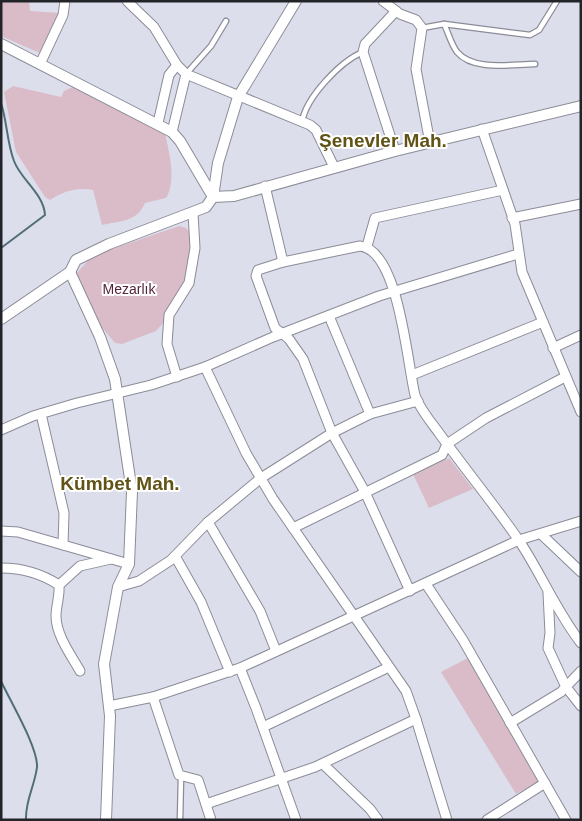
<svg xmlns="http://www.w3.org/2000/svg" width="582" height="821" font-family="Helvetica,sans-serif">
<rect width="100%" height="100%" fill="#dddeeb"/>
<g fill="#dabcc8">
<path d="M1 1H29L30 11 60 13 42 54 1 36Z"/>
<path d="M13 86 61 97 64 91 75 86 165 133C169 152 177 181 166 198L145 203C137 222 120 221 102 225L93 190C77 187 64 191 50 200L45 197 16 152 4 92Z"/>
<path d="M179 226 186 228 191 233V266L183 284 168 308 163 323 156 331 122 344 115 343 100 325 76 274 92 256Z"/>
<path d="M449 458 473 489 429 508 413 474Z"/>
<path d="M468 658 539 781 516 794 441 672Z"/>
</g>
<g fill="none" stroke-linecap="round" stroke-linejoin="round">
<g stroke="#506e76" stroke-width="2">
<path d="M1 103C7 121 7 143 14 161 21 180 44 194 45 215L1 248"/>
<path d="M1 681C10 701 38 747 37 767 35 785 25 801 26 820"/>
</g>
<defs>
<g id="service">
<path d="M444 24C448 32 451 44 457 52 474 72 513 64 535 64"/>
<path d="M422 28 444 24 530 35 539 30 557 1"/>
<path d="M186 74 211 46 226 21"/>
<path d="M302 122C306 97 341 61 363 52"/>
<path d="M180 820 181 777"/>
</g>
<g id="minor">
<path d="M127 1 154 27 177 65 186 74 310 125 316 130 334 167"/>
<path d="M383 1 400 14 416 20 422 28 416 69 430 143"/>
<path d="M40 64 63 15 65 1"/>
<path d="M158 123 169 75 177 65"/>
<path d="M482 129 515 224 522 272 581 412"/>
<path d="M172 132 186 74"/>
<path d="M395 151 363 52 365 44 396 11"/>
<path d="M265 186 283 262 360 246C399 250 407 363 415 395 419 408 431 422 439 433 465 469 493 503 518 539 541 573 556 611 581 643"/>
<path d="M512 218 581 204"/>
<path d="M367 246 375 218 503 190"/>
<path d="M283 262 258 270 256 276 275 328 289 339 303 359 332 433 365 492 410 591"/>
<path d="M329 316 370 414"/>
<path d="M553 348 581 335"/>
<path d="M205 367 246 453 273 499 406 691 416 719 447 820"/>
<path d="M412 375 543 322"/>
<path d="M177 377 167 344 169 315 189 283 195 248 193 213"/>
<path d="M41 414 64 513 63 545"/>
<path d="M1 430 33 416 77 403 151 385 205 367 273 337 379 296 518 254"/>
<path d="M208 522 260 611 276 651"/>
<path d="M293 528 442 455 447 444 486 418 565 377"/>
<path d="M1 531 18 532 129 564"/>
<path d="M541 534 581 572"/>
<path d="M175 556 201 602 230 672"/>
<path d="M1 568C21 568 42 574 59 585"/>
<path d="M426 584 463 640 566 820"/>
<path d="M118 587 139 581 171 560 208 522 261 478 332 433 370 414 418 401"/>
<path d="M548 593 550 633 548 648 566 687 581 706"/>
<path d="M240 668 256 708 296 820"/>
<path d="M80 671C71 655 56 635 56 616 56 606 60 596 59 585L80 566 111 559"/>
<path d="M153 697 179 775 198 780 211 820"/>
<path d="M109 706 153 697 240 668 519 540 581 521"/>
<path d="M510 723 561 692 581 671"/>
<path d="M263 727 389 667"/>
<path d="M323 764 370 809 378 820"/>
<path d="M206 804 315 767 416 719"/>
<path d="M487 820 545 783"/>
</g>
<g id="tertiary">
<path d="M1 44 172 132 180 141 213 197 234 196 395 151 581 106"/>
<path d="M70 272 100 337 115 379 132 492 129 564 118 587 104 664 110 716 106 820"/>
<path d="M1 319 70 272 76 260 109 244 206 207 213 197 218 163 238 97 296 1"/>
</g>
</defs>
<use href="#service" stroke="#8b8c98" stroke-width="7"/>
<use href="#minor" stroke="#8b8c98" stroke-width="11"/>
<use href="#tertiary" stroke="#8b8c98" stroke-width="12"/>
<use href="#service" stroke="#fff" stroke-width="4.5"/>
<use href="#minor" stroke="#fff" stroke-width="9"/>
<use href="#tertiary" stroke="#fff" stroke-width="10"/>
</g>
<g text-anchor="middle" stroke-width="4" stroke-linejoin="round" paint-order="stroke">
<g font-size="14" fill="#54243b" stroke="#fff">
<text x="129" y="294">Mezarlık</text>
</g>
<g font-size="19" font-weight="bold" fill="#615316" stroke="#fff">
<text x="383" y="147">Şenevler Mah.</text>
<text x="120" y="490">Kümbet Mah.</text>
</g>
</g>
<rect width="582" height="821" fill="none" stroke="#232429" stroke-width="5"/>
</svg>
